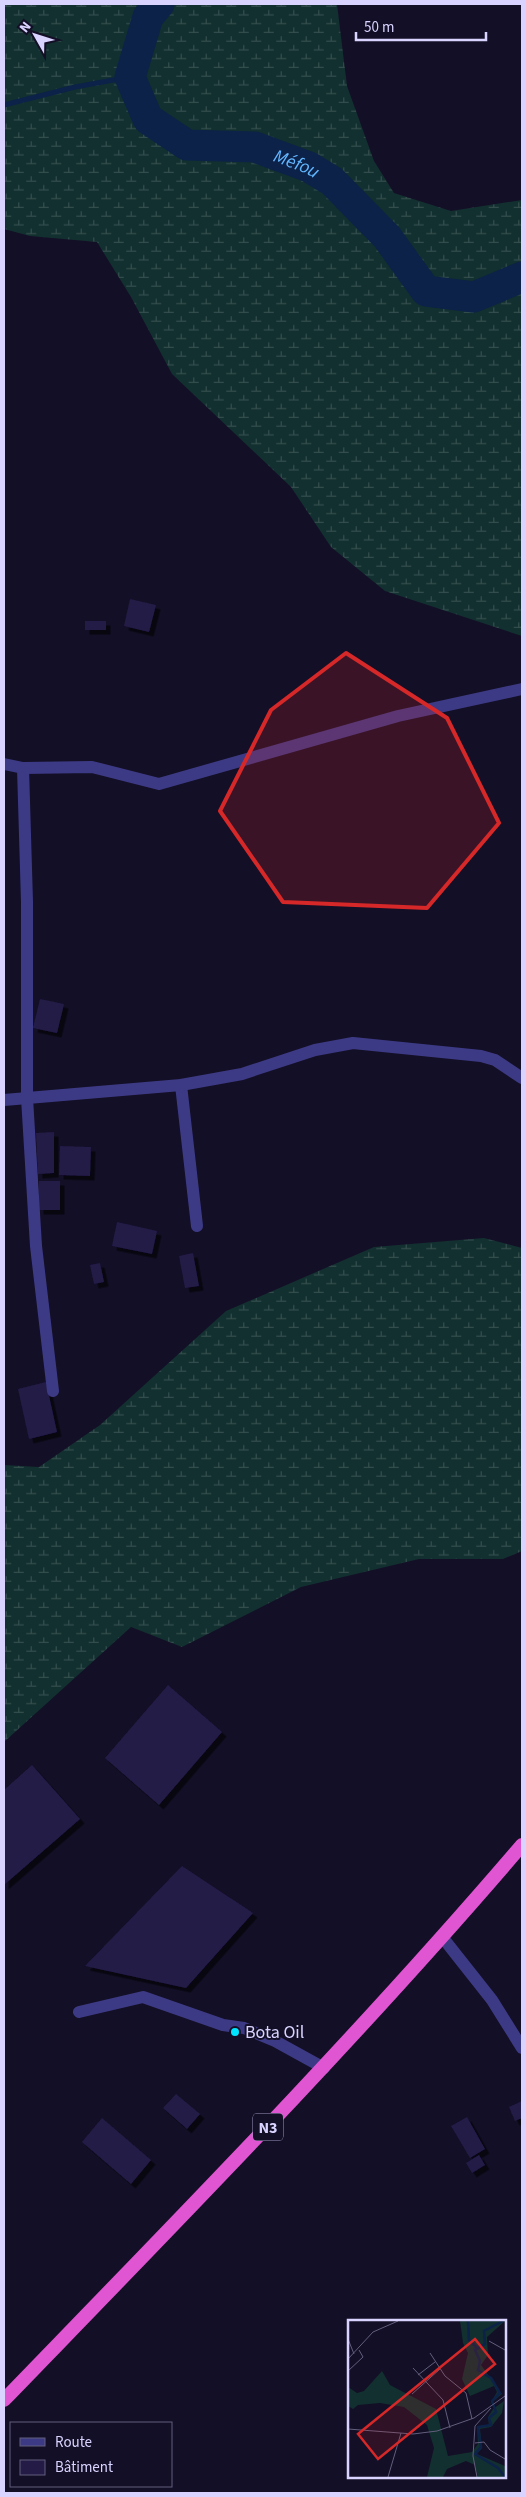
<svg xmlns="http://www.w3.org/2000/svg" width="526" height="2497" font-family="'Source Sans 3',sans-serif">
<defs>
<pattern id="wetland-marsh" width="20" height="14" patternUnits="userSpaceOnUse" patternTransform="scale(1.25)"><rect width="20" height="14" fill="#12302f"/><path d="M1 5h8M5 5V1M11 12h8M15 12V8" fill="none" stroke="#344d4e"/></pattern>
<filter id="shadow"><feDropShadow dx="4.5" dy="4.5" stdDeviation="0" flood-color="#0009"/></filter>
</defs>
<rect width="100%" height="100%" fill="#130f26"/>
<g fill="url(#wetland-marsh)">
<path d="M4 4H337L347 86 374 161 394 193 451 211 522 200V636L385 591 331 547 291 487 172 374 131 297 97 242 30 236 4 229Z"/>
<path d="M484 1238 522 1248V1551L503 1559H419L301 1587 182 1647 131 1627 4 1742V1465L39 1467 100 1425 226 1311 374 1247Z"/>
</g>
<g fill="none" stroke-linecap="round" stroke-linejoin="round">
<path stroke="#0c2248" stroke-width="5" d="M4 105 75 87 130 77"/>
<path stroke="#0c2248" stroke-width="31" id="s1" d="M159 4 148 17 130 77 148 119 187 145 255 147 309 167 332 181 387 237 426 291 474 297 522 277"/>
</g>
<g fill="#241b47" filter="url(#shadow)">
<path d="M130 599 156 605 149 632 124 626Z"/>
<rect x="85" y="621" width="21" height="9"/>
<path d="M40 999 64 1004 57 1033 33 1028Z"/>
<path d="M54 1132V1173L38 1174 36 1133Z"/>
<path d="M60 1146 91 1147 90 1176 59 1175Z"/>
<rect x="39" y="1181" width="21" height="29"/>
<path d="M117 1222 157 1231 152 1254 112 1246Z"/>
<path d="M193 1253 199 1286 185 1288 179 1256Z"/>
<path d="M100 1263 104 1282 94 1284 90 1265Z"/>
<path d="M46 1382 57 1432 29 1439 18 1389Z"/>
<path d="M168 1685 222 1732 159 1805 105 1758Z"/>
<path d="M32 1765 80 1819 4 1885V1790Z"/>
<path d="M182 1866 253 1913 186 1988 85 1966Z"/>
<path d="M176 2094 200 2114 187 2129 163 2108Z"/>
<path d="M522 2101V2118L515 2121 509 2107Z"/>
<path d="M467 2117 485 2149 470 2158 451 2126Z"/>
<path d="M102 2118 151 2160 131 2184 82 2142Z"/>
<path d="M479 2155 485 2165 472 2173 466 2163Z"/>
</g>
<g fill="none" stroke-linecap="round" stroke-linejoin="round">
<g stroke="#3d3a85" stroke-width="12">
<path d="M4 764 23 768 92 767 159 784 398 716 522 689"/>
<path d="M23 768 27 902V1098L36 1246 53 1391"/>
<path d="M181 1085 197 1226"/>
<path d="M4 1100 181 1085 242 1074 315 1050 353 1043 481 1056 495 1060 522 1078"/>
<path d="M443 1938 492 2000 522 2048"/>
<path d="M79 2012 143 1997 223 2025 244 2028 275 2041 324 2068"/>
</g>
<path stroke="#e055d1" stroke-width="14" d="M4 2400C180 2218 357 2038 522 1845"/>
</g>
<path fill="#d62828" fill-opacity="0.2" stroke="#d62828" stroke-width="4" stroke-linejoin="round" d="M346 653 447 718 499 823 427 908 283 902 220 811 271 710Z"/>
<circle fill="#00e5ff" stroke="#130f26" stroke-width="2" cx="235" cy="2032" r="5"/>
<g text-anchor="middle" stroke-width="4" stroke-linejoin="round" paint-order="stroke">
<rect fill="#130f26" stroke="#9e99be" stroke-width="1" x="253" y="2113.5" width="30" height="27" rx="4"/>
<g font-size="16" font-weight="bold" fill="#d9d4ff">
<text x="268" y="2133">N3</text>
</g>
<g font-size="18" fill="#d9d4ff" stroke="#130f26" text-anchor="start">
<text x="245" y="2038">Bota Oil</text>
</g>
<g font-size="19" font-style="italic" fill="#62b6ff" stroke="#130f26">
<text dy="7" stroke="none"><textPath href="#s1" startOffset="285">Méfou</textPath></text>
</g>
</g>
<g transform="translate(348 2320)">
<rect width="158" height="158" fill="#130f26"/>
<path d="M112 1H157L139 17 140 35 133 45 154 74 142 84 149 72 146 66 122 76 114 59 120 33 115 23ZM34 51 42 65 88 89 100 136 124 132 130 124 129 106H141L140 97 145 89 156 81 154 93 143 107 132 109 134 128 129 134 157 146V157H130L127 145 118 141 99 149 95 157H79L86 128 79 105 56 87 32 83 10 85 5 89 0 86V67L9 73 16 71Z" fill="#12302f"/>
<path fill="none" stroke="#0c2248" stroke-width="2.5" d="M120 1 121 20 129 28M155 1 136 11 137 24 127 30 132 41 130 50 143 58 152 73 144 81 148 92 141 98 143 105 130 107 133 127 127 134 150 148 157 157"/>
<path fill="none" stroke="#625e7d" stroke-width="1" d="M0 19 6 34M141 21 157 30M82 33 97 56 118 73 124 99M0 39 25 12 50 1M65 48 95 80 102 108M0 51 15 37 11 30M70 55 87 42M64 74 92 49M0 109 65 114 89 111 126 98 157 76M127 123 136 122 142 130 157 139M40 157 53 113M129 157 125 136 127 106 143 88"/>
<path fill="#d62828" fill-opacity="0.15" stroke="#d62828" stroke-width="2.5" d="M127 19 147 44 30 139 10 114Z"/>
<rect width="158" height="158" fill="none" stroke="#d9d4ff" stroke-width="2.5"/>
</g>
<rect width="526" height="2497" fill="none" stroke="#d9d4ff" stroke-width="10"/>
<rect x="10" y="2422" width="162" height="65" fill="#130f26" stroke="#625e7d"/>
<rect x="20" y="2438" width="25" height="8" fill="#3d3a85" stroke="#625e7d"/>
<text x="55" y="2447" font-size="15" fill="#d9d4ff">Route</text>
<rect x="20" y="2460" width="25" height="15" fill="#241b47" stroke="#625e7d"/>
<text x="55" y="2472" font-size="15" fill="#d9d4ff">Bâtiment</text>
<g transform="translate(35 35) rotate(309)" stroke="#130f26" stroke-width="4" paint-order="stroke">
<path d="M0-4L9 19L0 12L-9 19Z" fill="#d9d4ff"/>
<text y="-8" font-size="14" font-weight="bold" text-anchor="middle" fill="#d9d4ff">N</text>
</g>
<path d="M356 32v8h130v-8" fill="none" stroke="#d9d4ff" stroke-width="2.5"/>
<text x="364" y="32" font-size="15" fill="#d9d4ff" stroke="#130f26" stroke-width="4" paint-order="stroke">50 m</text>
</svg>
